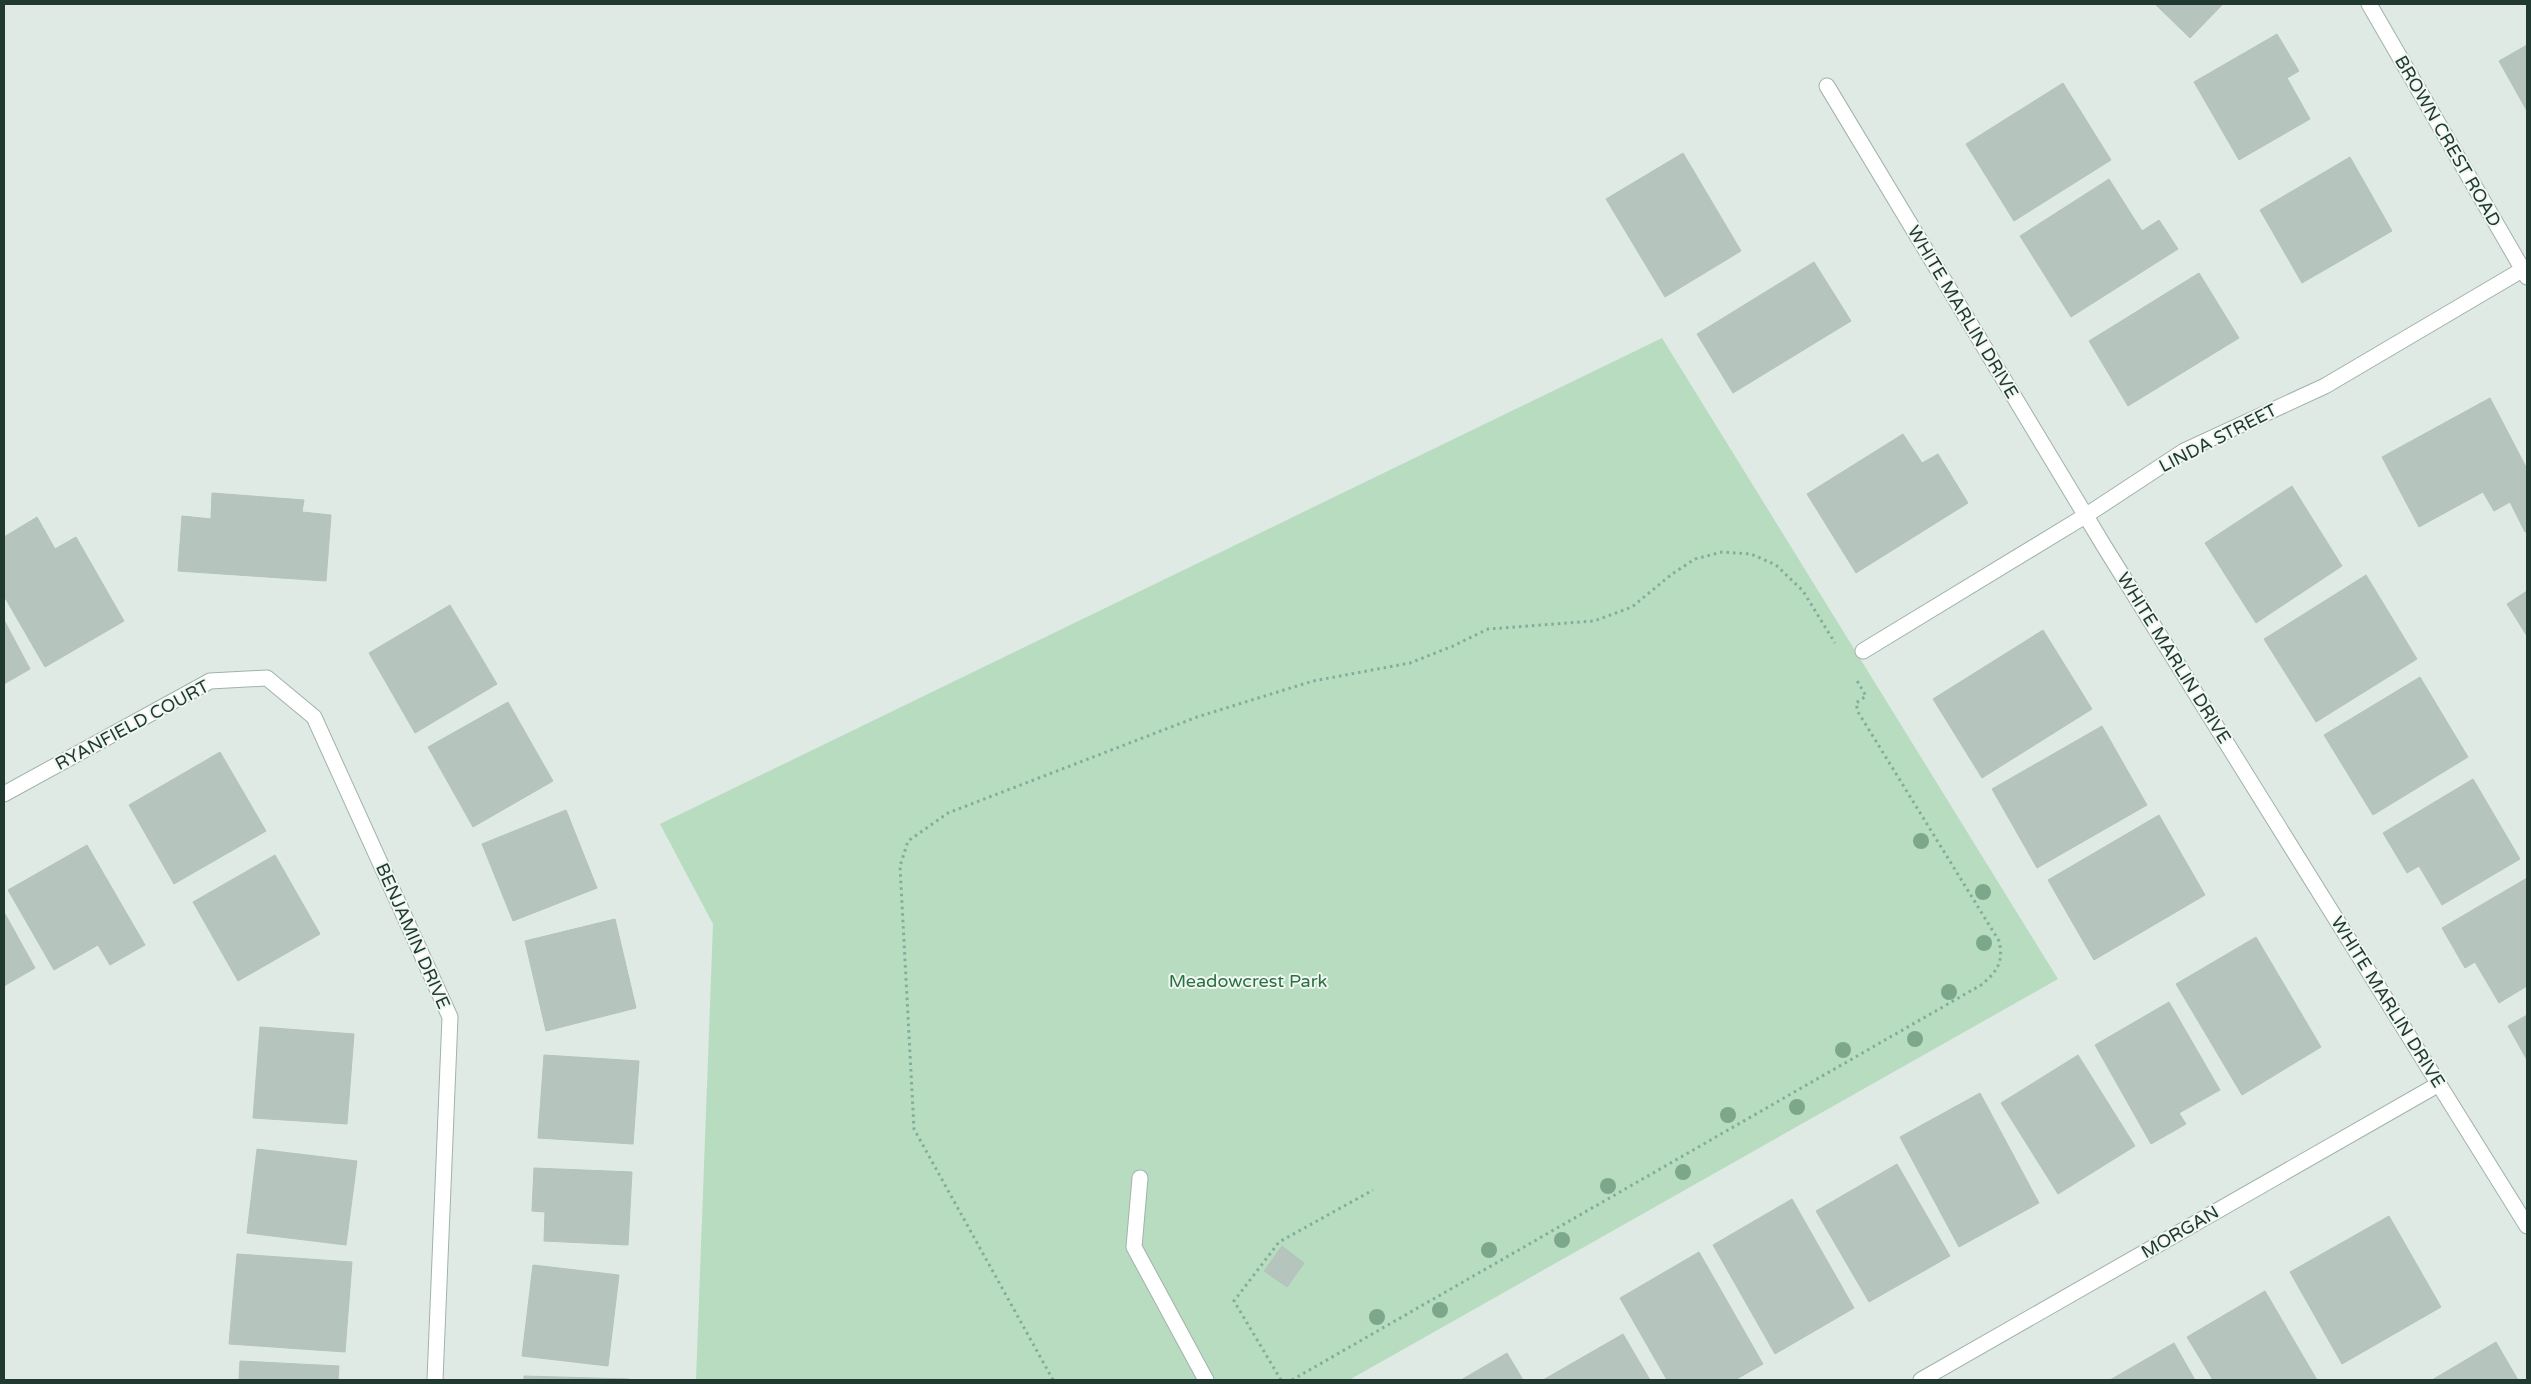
<svg xmlns="http://www.w3.org/2000/svg" width="2531" height="1384" font-family="'Varela Round',sans-serif">
<rect width="100%" height="100%" fill="#dfeae5"/>
<path fill="#b8dcbf" d="M1662,338L2058,979L1349,1380H696L713,924L660,824Z"/>
<path fill="#b5c5bd" stroke="#b2c4bb" d="M2155,4H2223L2190,38Z
M2277,34L2299,71L2287,78L2310,119L2239,160L2194,82Z
M2527,45V111L2499,61Z
M2063,83L2111,160L2014,221L1966,144Z
M1683,153L1741,251L1665,297L1606,199Z
M2350,157L2392,231L2302,283L2260,210Z
M2109,179L2142,231L2159,220L2178,249L2071,317L2020,236Z
M1814,262L1851,321L1733,393L1697,334Z
M2199,273L2239,338L2128,406L2089,341Z
M2490,398L2527,469V531L2525,532L2510,502L2494,511L2483,492L2419,527L2382,457Z
M1903,434L1922,463L1938,454L1968,503L1856,573L1807,494Z
M2292,486L2342,566L2256,623L2205,543Z
M212,493L304,500L302,512L331,515L326,581L178,571L182,516L211,519Z
M37,517L55,549L76,537L124,621L45,667L4,596V537Z
M2366,575L2417,659L2316,722L2264,639Z
M2527,591V636L2507,604Z
M450,605L497,684L415,733L369,653Z
M4,620L30,669L4,684Z
M2043,630L2092,709L1982,778L1933,699Z
M2420,677L2468,757L2373,815L2324,735Z
M508,702L553,781L473,827L428,747Z
M2102,726L2147,805L2037,868L1992,789Z
M220,752L266,831L174,884L129,805Z
M2473,779L2520,859L2442,905L2419,866L2407,873L2383,833Z
M566,810L597,888L513,921L482,844Z
M2159,815L2205,895L2094,960L2048,880Z
M87,845L145,945L110,965L98,945L54,970L8,890Z
M275,855L320,934L238,981L193,902Z
M2527,878V986L2499,1003L2475,962L2465,968L2442,928Z
M4,912L35,968L4,986Z
M615,919L636,1008L546,1031L525,941Z
M2256,937L2321,1047L2242,1095L2176,984Z
M2169,1002L2220,1090L2179,1113L2186,1124L2151,1144L2095,1045Z
M2527,1015V1060L2508,1026Z
M260,1027L354,1034L347,1124L253,1118Z
M544,1055L639,1061L633,1144L538,1138Z
M2078,1055L2135,1146L2058,1194L2001,1103Z
M1980,1093L2039,1203L1959,1247L1900,1137Z
M257,1149L357,1161L346,1245L247,1233Z
M1897,1164L1950,1256L1869,1302L1816,1211Z
M534,1168L632,1172L628,1245L544,1241L545,1212L532,1211Z
M1792,1199L1854,1308L1775,1354L1713,1245Z
M2389,1216L2441,1307L2342,1364L2290,1272Z
M1282,1246L1304,1263L1287,1287L1264,1271Z
M1699,1252L1763,1364L1735,1380H1667L1620,1298Z
M237,1254L352,1262L345,1352L229,1344Z
M533,1265L619,1275L608,1366L522,1356Z
M2265,1291L2317,1380H2213L2187,1337Z
M1623,1334L1650,1380H1543Z
M2496,1342L2518,1380H2432Z
M2174,1343L2195,1380H2110Z
M1507,1353L1523,1380H1461Z
M240,1361L339,1366L338,1380H239Z
M524,1376L629,1379V1380H524Z"/>
<g fill="none" stroke-linecap="round" stroke-linejoin="round">
<defs>
<path id="minor" d="M2369,4L2527,277
M1827,86L2104,546L2527,1226
M1863,651L2085,516L2184,451L2325,386L2527,267
M4,794L210,681L267,678L314,717L450,1017L435,1380
M1140,1178L1134,1247L1206,1380
M1921,1380L2439,1084"/>
</defs>
<use href="#minor" stroke="#a2b2ab" stroke-width="17"/>
<path stroke="#80ae9c" stroke-width="3" stroke-dasharray="2.5 4" stroke-linecap="butt" d="M1053,1380L914,1129L900,866L908,841L948,813L1197,717L1313,681L1410,663L1453,646L1488,629L1594,621L1632,607L1672,574L1695,559L1722,552L1751,554L1776,565L1803,591L1835,643
M1281,1380L1234,1301L1279,1242L1373,1190
M1292,1380L1981,985C1997,972 2004,962 1999,941L1858,712L1856,703L1866,696L1856,679"/>
<use href="#minor" stroke="#fff" stroke-width="15"/>
</g>
<g fill="#7ca78a">
<circle cx="1921" cy="841" r="8"/>
<circle cx="1983" cy="892" r="8"/>
<circle cx="1984" cy="943" r="8"/>
<circle cx="1949" cy="992" r="8"/>
<circle cx="1915" cy="1039" r="8"/>
<circle cx="1843" cy="1050" r="8"/>
<circle cx="1797" cy="1107" r="8"/>
<circle cx="1728" cy="1115" r="8"/>
<circle cx="1683" cy="1172" r="8"/>
<circle cx="1608" cy="1186" r="8"/>
<circle cx="1562" cy="1240" r="8"/>
<circle cx="1489" cy="1250" r="8"/>
<circle cx="1440" cy="1310" r="8"/>
<circle cx="1377" cy="1317" r="8"/>
</g>
<g text-anchor="middle" stroke-width="4" stroke-linejoin="round" paint-order="stroke">
<g font-size="18" fill="#203a31" stroke="#f0f7f3">
<text transform="translate(2448 141) rotate(60)" y="6">BROWN CREST ROAD</text>
<text transform="translate(1963 312) rotate(59)" y="6">WHITE MARLIN DRIVE</text>
<text transform="translate(2218 438) rotate(-27)" y="6">LINDA STREET</text>
<text transform="translate(2174 658) rotate(58)" y="6">WHITE MARLIN DRIVE</text>
<text transform="translate(132 725) rotate(-28)" y="6">RYANFIELD COURT</text>
<text transform="translate(413 936) rotate(66)" y="6">BENJAMIN DRIVE</text>
<text transform="translate(2388 1002) rotate(58)" y="6">WHITE MARLIN DRIVE</text>
<text transform="translate(2180 1232) rotate(-30)" y="6">MORGAN</text>
</g>
<g font-size="18" fill="#2b7140" stroke="#f0f7f3">
<text x="1248" y="987">Meadowcrest Park</text>
</g>
</g>
<rect width="2531" height="1384" fill="none" stroke="#203a31" stroke-width="10"/>
</svg>
